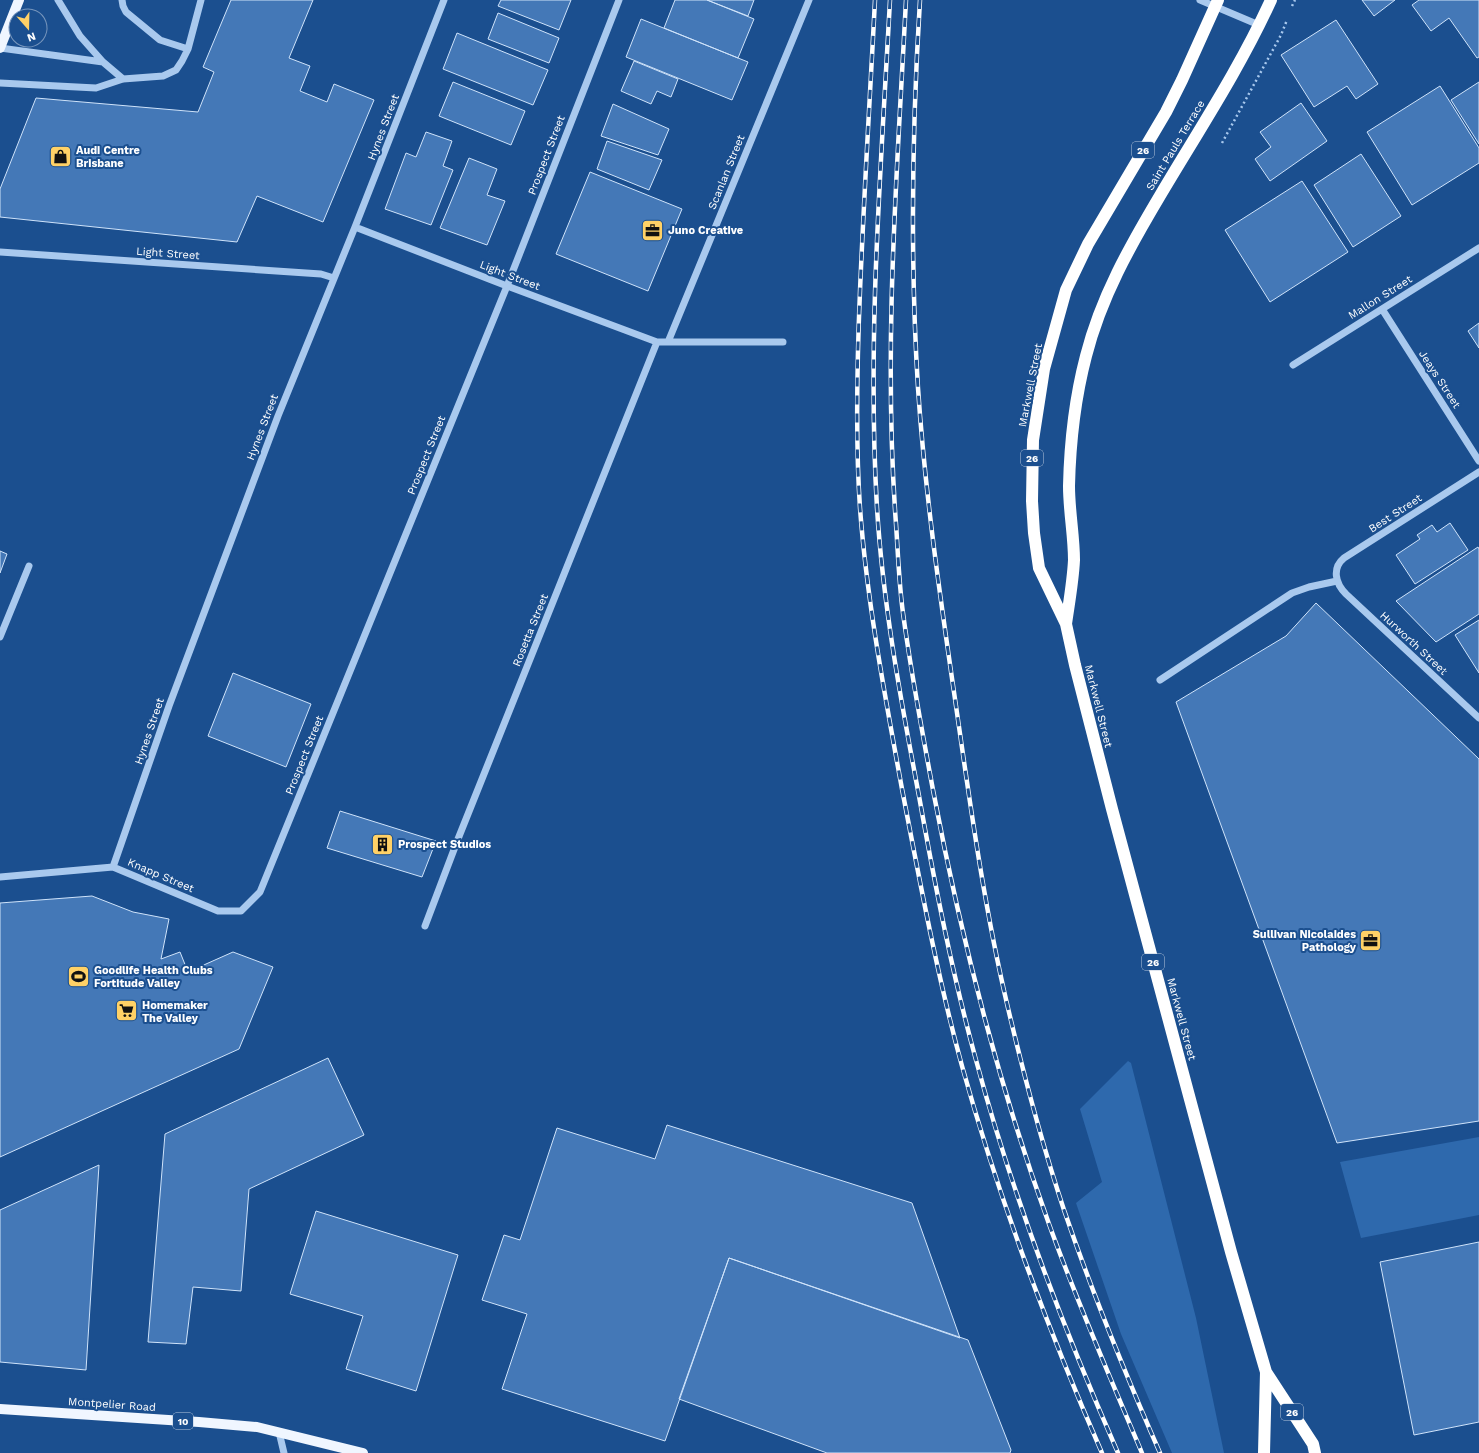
<svg xmlns="http://www.w3.org/2000/svg" width="1479" height="1453" font-family="'Work Sans',sans-serif">
<rect width="100%" height="100%" fill="#1b4f8f"/>
<path fill="#2e69ad" d="M1128,1061L1131,1063L1196,1318L1224,1453H1172L1121,1334L1076,1203L1102,1182L1080,1109Z
M1479,1137V1215L1361,1238L1340,1162Z"/>
<path fill="#4478b7" stroke="#cfe3fa" d="M231,0H313L289,58L310,66L300,91L327,102L334,84L374,100L323,222L257,196L237,242L0,217V189L36,98L198,112L214,72L203,67Z
M501,0H571L559,30L498,6Z
M675,0H707L754,19L738,58L664,28Z
M707,0H754L748,16Z
M1362,0H1395L1374,16Z
M1419,0H1479V57L1477,58L1449,18L1431,31L1412,5Z
M498,13L559,38L549,63L488,39Z
M641,19L748,62L732,100L626,57Z
M1336,20L1378,84L1356,99L1347,86L1314,107L1281,55Z
M457,33L548,70L533,105L443,69Z
M634,61L678,79L671,97L657,91L651,104L621,91Z
M453,82L525,111L511,145L439,116Z
M1479,82V144L1451,100Z
M1440,86L1479,148V163L1412,205L1367,132Z
M1301,103L1327,141L1270,181L1255,159L1271,147L1260,132Z
M613,104L669,129L658,155L601,136Z
M426,132L452,141L443,166L453,170L431,225L385,209L406,153L416,157Z
M607,141L662,160L649,190L597,169Z
M1361,154L1401,216L1353,247L1314,185Z
M469,158L497,169L487,195L505,201L487,245L440,228Z
M590,172L682,209L648,291L556,254Z
M1302,181L1348,252L1270,302L1225,230Z
M1479,323V348L1468,331Z
M1450,523L1468,550L1415,584L1396,555L1420,539L1417,535L1432,525L1437,532Z
M1478,547L1479,549V614L1436,642L1396,601Z
M0,551L7,554L0,573Z
M1316,603L1479,759V1121L1337,1143L1176,702L1286,636Z
M1479,620V673L1455,635Z
M233,673L311,704L286,767L208,736Z
M340,811L436,841L422,877L327,848Z
M92,896L133,912L169,919L161,959L180,952L188,972L233,952L273,967L239,1049L0,1157V903Z
M328,1058L364,1135L249,1189L241,1291L193,1287L186,1344L148,1342L165,1134Z
M667,1125L912,1203L960,1338L729,1258L665,1441L502,1389L527,1314L482,1300L504,1235L520,1240L557,1128L655,1159Z
M99,1165L86,1370L0,1362V1210Z
M316,1211L458,1255L416,1391L346,1369L363,1316L290,1294Z
M1479,1242V1422L1414,1435L1380,1262Z
M729,1258L968,1340L1011,1450L1010,1453H827L679,1399Z"/>
<g fill="none" stroke-linecap="round" stroke-linejoin="round">
<path stroke="#a9c9ee" stroke-width="2.5" stroke-dasharray="2 3" stroke-linecap="butt" d="M1292,6L1295,0
M1222,143L1281,35L1287,20"/>
<path stroke="#a9c9ee" stroke-width="7" d="M58,0L80,36L103,62
M122,0L123,6L126,12L160,40L188,49
M1200,0L1259,25
M0,48L103,62L123,79
M0,83L96,88L123,79L163,76L176,70L182,61L188,49L201,0
M355,227L507,286L657,342H668L809,0
M0,252L321,274L334,278
M1382,309L1479,461
M668,342H783
M1293,365L1479,248
M1479,472L1344,558C1332,568 1335,583 1346,594L1479,718
M0,637L29,566
M1160,680L1292,593L1309,587L1337,581
M113,867L169,706L278,416L355,227L444,0
M0,877L113,867L218,911H241L260,892L507,286L619,0
M425,926L458,839L657,342
M279,1432L284,1453"/>
<path stroke="#f0f6ff" stroke-width="10" d="M0,48L19,0
M0,1409L199,1422L257,1427L363,1453"/>
<path stroke="#fff" stroke-width="12" d="M1218,0L1182,80L1166,112L1088,244L1066,290L1044,369L1033,440L1032,501L1034,533L1039,568L1066,624L1075,665L1112,809L1231,1252L1266,1372L1313,1444L1315,1453
M1066,624C1069,603 1073,581 1074,560C1074,536 1069,511 1069,486C1070,442 1075,398 1086,356C1101,297 1130,246 1161,194C1199,130 1240,68 1271,0
M1264,1453L1266,1372"/>
<defs>
<path id="rail" d="M875,0C870,97 864,194 860,291C857,363 855,436 860,508C867,602 885,696 902,789C920,882 937,975 962,1066C999,1199 1047,1327 1102,1453
M890,0C881,169 867,339 877,508C883,605 901,701 919,796C935,885 952,973 976,1060C1012,1194 1062,1325 1118,1453
M906,0C897,174 883,349 896,524C898,553 899,584 903,613C911,673 922,731 933,790C961,938 998,1083 1049,1224C1077,1302 1110,1377 1142,1453
M920,0C912,129 910,259 918,388C925,493 940,596 955,699C970,803 984,907 1008,1008C1024,1076 1042,1144 1064,1210C1092,1292 1125,1373 1160,1453"/>
</defs>
<use href="#rail" stroke="#fff" stroke-width="4.5"/>
<use href="#rail" stroke="#1b4f8f" stroke-width="3" stroke-dasharray="9" stroke-linecap="butt"/>
</g>
<defs>
<symbol id="shop-square" viewBox="-11 -11 22 22"><rect x="-9" y="-9" width="18" height="18" rx="4" fill="#ffd166" stroke="#1b4f8f"/><path d="M-5-2.5h2.3a2.7 3.5 0 0 1 5.4 0H5L5.5 6h-11ZM-1.5-2.5h3a1.5 2.3 0 0 0-3 0Z" fill="#111"/></symbol>
<symbol id="office-square" viewBox="-11 -11 22 22"><rect x="-9" y="-9" width="18" height="18" rx="4" fill="#ffd166" stroke="#1b4f8f"/><path d="M-6-3h4V-5.5h4V-3h4V5H-6ZM-1-4.5V-3h2v-1.5ZM-6 0V1H6V0Z" fill="#111"/></symbol>
<symbol id="building-square" viewBox="-11 -11 22 22"><rect x="-9" y="-9" width="18" height="18" rx="4" fill="#ffd166" stroke="#1b4f8f"/><path d="M-4-6H4V6H1V3H-1V6H-4ZM-2.5-4.3h1.7v1.8h-1.7ZM.8-4.3h1.7v1.8H.8ZM-2.5-1h1.7V.8h-1.7ZM.8-1h1.7V.8H.8Z" fill="#111"/></symbol>
<symbol id="stadium-square" viewBox="-11 -11 22 22"><rect x="-9" y="-9" width="18" height="18" rx="4" fill="#ffd166" stroke="#1b4f8f"/><path d="M0-5a6.5 5 0 1 0 0 10a6.5 5 0 1 0 0-10ZM-3.5-1.8h7v3.6h-7Z" fill="#111"/></symbol>
<symbol id="supermarket-square" viewBox="-11 -11 22 22"><rect x="-9" y="-9" width="18" height="18" rx="4" fill="#ffd166" stroke="#1b4f8f"/><path d="M-6-5.5h2.5l.6 2H6L4.5 2H-2.5L-4.4-4H-6ZM-1.5 3.2a1.3 1.3 0 1 0 .1 0ZM3 3.2a1.3 1.3 0 1 0 .1 0Z" fill="#111"/></symbol>
</defs>
<g fill-rule="evenodd">
<use href="#shop-square" x="48" y="144" width="25" height="25"/>
<use href="#office-square" x="640" y="218" width="25" height="25"/>
<use href="#building-square" x="370" y="832" width="25" height="25"/>
<use href="#office-square" x="1358" y="928" width="25" height="25"/>
<use href="#stadium-square" x="66" y="964" width="25" height="25"/>
<use href="#supermarket-square" x="114" y="998" width="25" height="25"/>
</g>
<g text-anchor="middle" stroke-width="4" stroke-linejoin="round" paint-order="stroke">
<g fill="#1b4f8f" stroke="#bbcadd" stroke-width="1">
<rect x="1132" y="142" width="22" height="16" rx="3"/>
<rect x="1021" y="450" width="22" height="16" rx="3"/>
<rect x="1142" y="954" width="22" height="16" rx="3"/>
<rect x="1281" y="1404" width="22" height="16" rx="3"/>
<rect x="173" y="1413" width="20" height="16" rx="3"/>
</g>
<g font-size="10" font-weight="bold" fill="#fff">
<text x="1143" y="154">26</text>
<text x="1032" y="462">26</text>
<text x="1153" y="966">26</text>
<text x="1292" y="1416">26</text>
<text x="183" y="1425">10</text>
</g>
<g font-size="11" fill="#fff" stroke="#1b4f8f">
<text transform="translate(383 127) rotate(-69)" y="4">Hynes Street</text>
<text transform="translate(1175 145) rotate(-59)" y="4">Saint Pauls Terrace</text>
<text transform="translate(546 155) rotate(-69)" y="4">Prospect Street</text>
<text transform="translate(726 172) rotate(-68)" y="4">Scanlan Street</text>
<text transform="translate(168 253) rotate(4)" y="4">Light Street</text>
<text transform="translate(510 275) rotate(21)" y="4">Light Street</text>
<text transform="translate(1380 297) rotate(-32)" y="4">Mallon Street</text>
<text transform="translate(1440 379) rotate(57)" y="4">Jeays Street</text>
<text transform="translate(1030 385) rotate(-79)" y="4">Markwell Street</text>
<text transform="translate(262 427) rotate(-69)" y="4">Hynes Street</text>
<text transform="translate(426 455) rotate(-68)" y="4">Prospect Street</text>
<text transform="translate(1395 513) rotate(-33)" y="4">Best Street</text>
<text transform="translate(530 630) rotate(-68)" y="4">Rosetta Street</text>
<text transform="translate(1414 643) rotate(43)" y="4">Hurworth Street</text>
<text transform="translate(1099 706) rotate(76)" y="4">Markwell Street</text>
<text transform="translate(149 731) rotate(-71)" y="4">Hynes Street</text>
<text transform="translate(304 755) rotate(-68)" y="4">Prospect Street</text>
<text transform="translate(161 875) rotate(23)" y="4">Knapp Street</text>
<text transform="translate(1182 1019) rotate(75)" y="4">Markwell Street</text>
<text transform="translate(112 1404) rotate(4)" y="4">Montpelier Road</text>
</g>
<g font-size="11" font-weight="bold" fill="#fff" stroke="#1b4f8f" text-anchor="start">
<text x="76" y="154">Audi Centre<tspan x="76" dy="13">Brisbane</tspan></text>
<text x="668" y="234">Juno Creative</text>
<text x="398" y="848">Prospect Studios</text>
<text x="1356" y="938" text-anchor="end">Sullivan Nicolaides<tspan x="1356" dy="13">Pathology</tspan></text>
<text x="94" y="974">Goodlife Health Clubs<tspan x="94" dy="13">Fortitude Valley</tspan></text>
<text x="142" y="1009">Homemaker<tspan x="142" dy="13">The Valley</tspan></text>
</g>
</g>
<g transform="translate(28 28) rotate(160)"><circle r="19" fill="#1b4f8f" stroke="#7695bc"/>
<path d="M0-3L7 15L0 10L-7 15Z" fill="#ffd166"/>
<text y="-6" font-size="11" font-weight="bold" text-anchor="middle" fill="#ffffff">N</text>
</g>
</svg>
